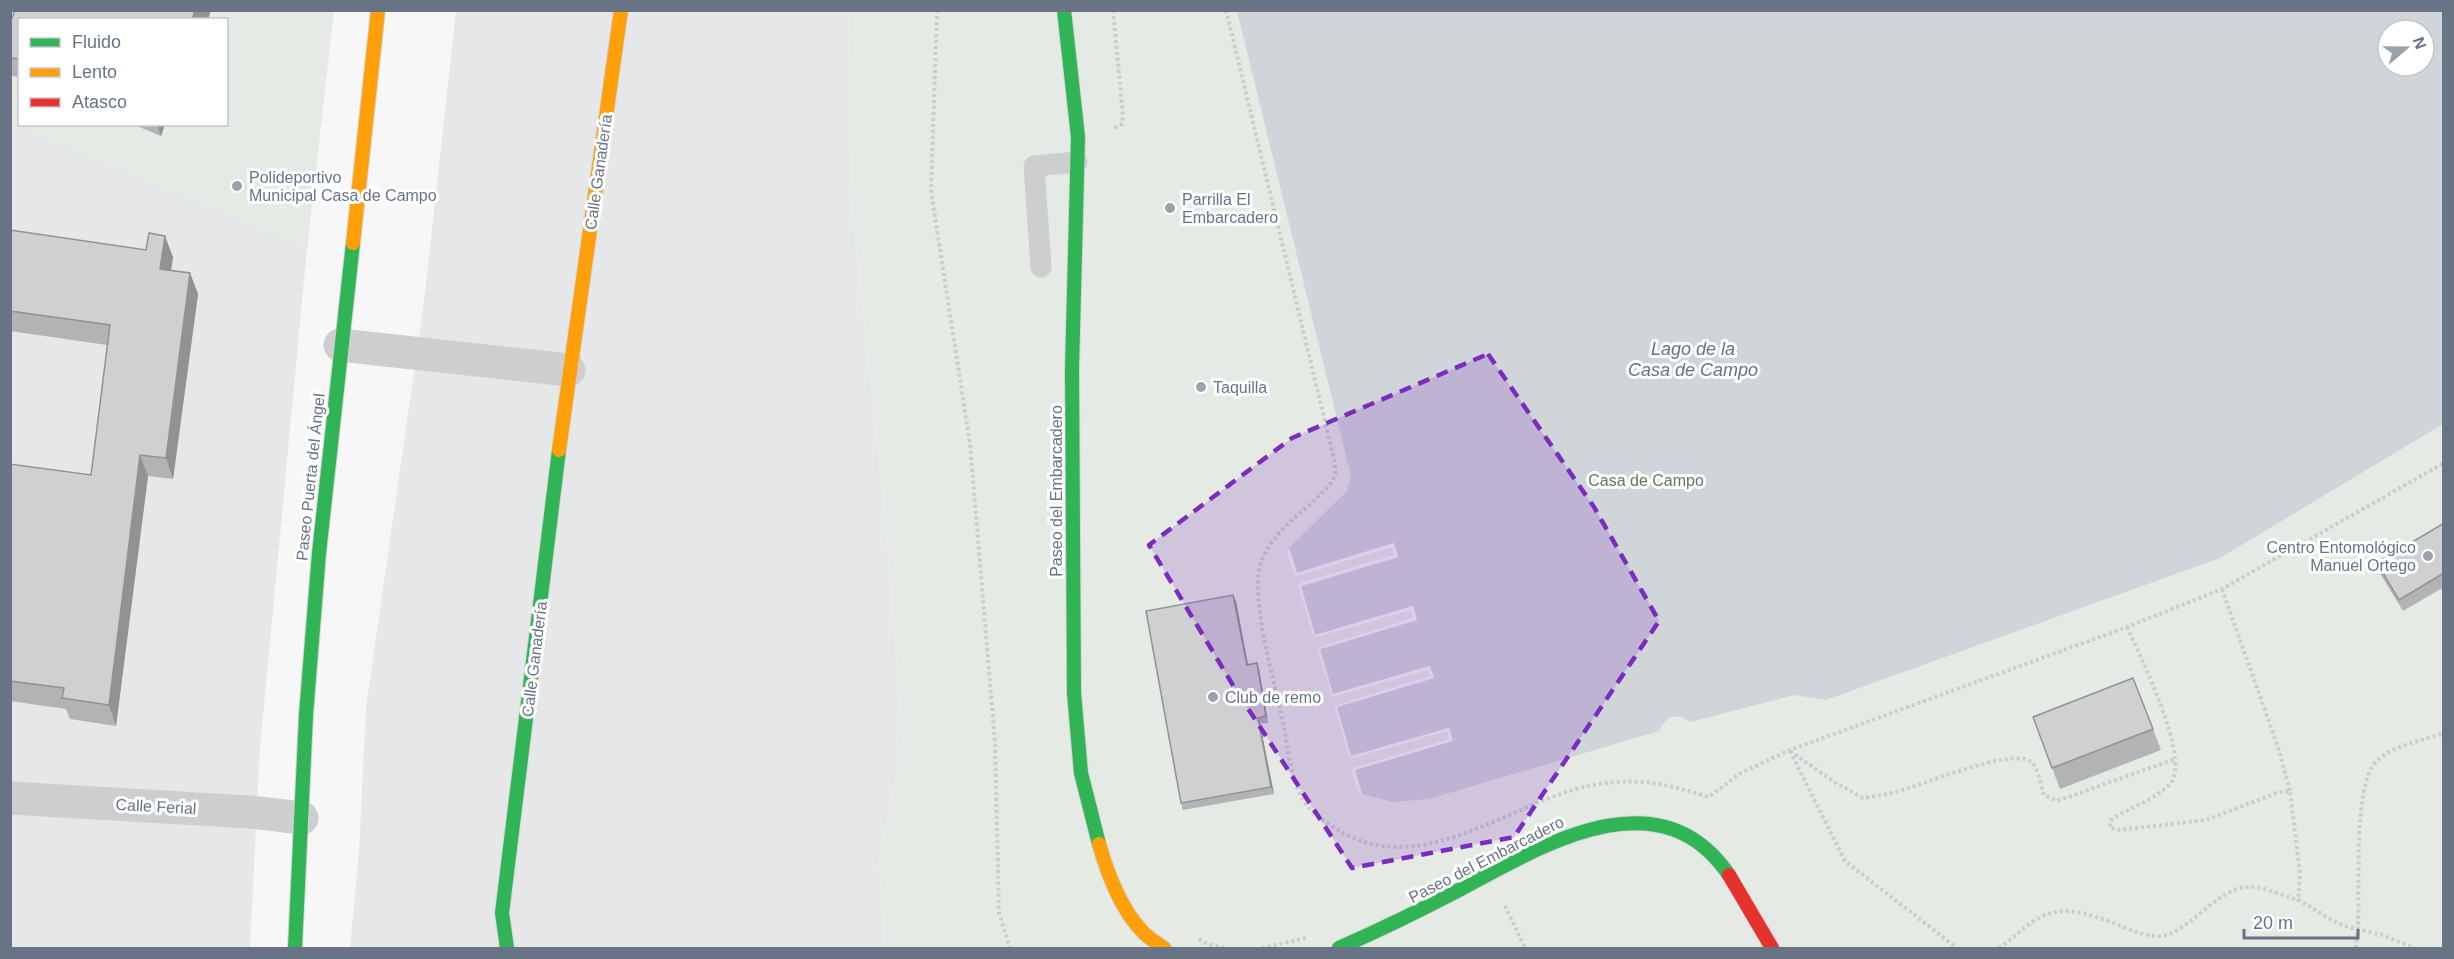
<svg xmlns="http://www.w3.org/2000/svg" width="2454" height="959" font-family="Arial,sans-serif">
<rect width="100%" height="100%" fill="#f7f7f7"/>
<path fill="#e6e7e8" fill-rule="evenodd" d="M11,11H334L307,248L260,749L250,948H11ZM20,20H226V124H20Z
M456,11H848L851,201L884,506L903,744L879,857L884,948H350L359,851L366,708L424,302Z"/>
<path fill="#e6eae5" fill-rule="evenodd" d="M10,11H333L307,248L11,124ZM20,20H226V124H20Z
M848,11H2443V948H884L879,857L903,744L884,506L851,201ZM2388,30H2424V66H2388Z"/>
<path fill="#cfd5d9" fill-rule="evenodd" d="M1237,11H2443V424L2220,558L1826,700L1794,695L1690,722C1677,712 1665,716 1659,731L1429,799L1393,802L1362,794L1355,770L1453,740L1448,728L1351,756L1337,707L1434,678L1429,666L1333,694L1320,649L1417,620L1413,606L1315,635L1301,586L1398,557L1393,543L1297,573L1289,548L1347,491L1351,476ZM2388,30H2424V66H2388Z"/>
<path fill="#f7f7f7" d="M1394,543L1398,557L1301,586L1315,635L1413,606L1417,620L1320,649L1333,694L1430,666L1434,678L1337,707L1351,756L1449,728L1453,741L1355,770L1362,794L1358,793L1352,771L1353,768L1449,739L1447,731L1350,759L1334,706L1430,676L1428,670L1332,697L1317,648L1413,618L1411,610L1314,638L1298,586L1300,583L1394,555L1392,547L1297,576L1294,574L1287,552L1289,548L1297,573Z"/>
<g fill="none" stroke-linecap="round" stroke-linejoin="round">
<defs>
<path id="fast" d="M1064,10L1078,137L1072,369L1074,693L1081,773L1099,844
M295,948L306,715L319,553L353,243
M507,948L502,913L559,450
M1339,948C1380,930 1419,911 1459,890C1540,847 1659,772 1729,875"/>
<path id="slow" d="M353,243L378,10
M559,450L621,10
M1099,844C1107,872 1121,909 1142,931C1148,938 1157,943 1164,948"/>
<path id="jam" d="M1729,875L1772,948"/>
</defs>
<use href="#fast" stroke="#d4d5d6" stroke-width="16"/>
<use href="#slow" stroke="#d4d5d6" stroke-width="16"/>
<use href="#jam" stroke="#d4d5d6" stroke-width="16"/>
<path stroke="#cbcccc" stroke-width="4" stroke-dasharray="3 3" stroke-linecap="butt" d="M937,10L931,191L970,444L995,742L999,913L1010,948
M1113,10L1123,116L1122,124L1113,129
M1226,10L1335,463C1335,467 1336,473 1334,477C1331,485 1323,492 1317,498C1292,521 1259,543 1258,580C1257,626 1274,678 1283,723C1288,747 1290,776 1302,798C1310,812 1322,820 1335,828C1425,886 1517,793 1606,783C1644,778 1673,786 1709,797L1739,774L1790,750L2127,627L2222,589L2444,463
M2222,589L2278,747L2290,791
M2127,627C2139,654 2192,759 2170,784C2155,800 2130,807 2111,820L2110,828L2119,830L2206,820L2279,792L2290,791L2300,874L2298,900C2318,910 2337,927 2358,929C2360,895 2353,783 2376,762C2392,745 2422,741 2444,733
M1790,751L1836,783L1863,798C1874,796 1885,795 1895,792C1921,786 2008,748 2030,761C2038,766 2041,786 2044,795L2057,801L2175,759
M1790,751L1845,861L1957,948
M1505,906L1525,948
M1199,939L1207,944L1226,948
M1262,948L1306,938
M1999,948C2015,938 2029,920 2048,914C2089,900 2138,944 2167,935C2195,925 2221,886 2250,887C2265,887 2284,896 2298,900
M2356,948L2358,929L2382,935L2414,948"/>
<path stroke="#cdced0" stroke-width="21" d="M1041,267L1034,166L1077,162"/>
<path stroke="#cdced0" stroke-width="33" d="M340,345L569,370
M10,798L250,812L302,818"/>
<use href="#fast" stroke="#30b455" stroke-width="14"/>
<use href="#slow" stroke="#ff9f0a" stroke-width="14"/>
<use href="#jam" stroke="#e5322d" stroke-width="14"/>
</g>
<path fill="#b2b3b5" d="M15,10H211L208,20H20V78L10,75V23Z
M132,124H165L161,136Z
M10,230L173,257L171,271L190,273L198,294L173,479L148,476L116,726L70,719L66,709L10,701V464L91,475L107,345L10,331Z
M2444,523V587L2403,611L2381,575L2377,563Z
M1236,601L1248,664L1257,663L1259,669L1268,723L1260,724L1274,794L1183,810L1181,803Z
M2033,717L2153,729L2161,750L2060,789Z"/>
<path fill="#919293" d="M195,10H211L208,20H192Z
M157,124H165L161,136Z
M165,236L173,257L168,290L160,269Z
M190,273L198,294L173,479L166,458Z
M140,455L148,476L116,726L109,705Z
M1233,595L1236,601L1249,671L1247,665Z
M1257,663L1259,669L1268,723L1266,716Z
M1258,718L1260,724L1274,794L1271,787Z"/>
<path fill="#cfd0d2" stroke="#919293" stroke-width="1.5" d="M15,10H195L192,20H20V60L10,57V23Z
M10,230L146,250L149,233L165,236L160,269L190,273L166,458L140,455L109,705L62,698L64,688L10,681V464L91,475L110,325L10,311Z
M2444,523V573L2399,600L2377,563Z
M1233,595L1247,665L1257,663L1266,716L1258,718L1271,787L1181,803L1146,611Z
M2133,678L2153,729L2052,768L2033,717Z"/>
<path fill="#7b2cbf" fill-opacity="0.2" stroke="#7b2cbf" stroke-width="4.5" stroke-dasharray="12 8" stroke-linejoin="round" d="M1488,354L1594,507L1659,621L1514,837L1352,868L1234,687L1149,545L1292,438Z"/>
<g fill="#9aa2ae" stroke="#fff" stroke-width="2">
<circle cx="237" cy="186" r="6"/>
<circle cx="1170" cy="208" r="6"/>
<circle cx="1201" cy="387" r="6"/>
<circle cx="2428" cy="556" r="6"/>
<circle cx="1213" cy="697" r="6"/>
</g>
<g text-anchor="middle" stroke-width="6" stroke-linejoin="round" paint-order="stroke">
<g font-size="16" fill="#687486" stroke="#fff">
<text transform="translate(598 172) rotate(-82)" y="6">Calle Ganadería</text>
<text transform="translate(310 477) rotate(-84)" y="6">Paseo Puerta del Ángel</text>
<text transform="translate(1056 491) rotate(-90)" y="6">Paseo del Embarcadero</text>
<text transform="translate(534 659) rotate(-83)" y="6">Calle Ganadería</text>
<text transform="translate(156 806) rotate(3)" y="6">Calle Ferial</text>
<text transform="translate(1486 859) rotate(-27)" y="6">Paseo del Embarcadero</text>
</g>
<g font-size="16" fill="#687486" stroke="#fff" text-anchor="start">
<text x="249" y="183">Polideportivo<tspan x="249" dy="18">Municipal Casa de Campo</tspan></text>
<text x="1182" y="205">Parrilla El<tspan x="1182" dy="18">Embarcadero</tspan></text>
<text x="1213" y="393">Taquilla</text>
<text x="2416" y="553" text-anchor="end">Centro Entomológico<tspan x="2416" dy="18">Manuel Ortego</tspan></text>
<text x="1225" y="703">Club de remo</text>
</g>
<g font-size="16" fill="#637862" stroke="#fff">
<text x="1646" y="486">Casa de Campo</text>
</g>
<g font-size="18" font-style="italic" fill="#637582" stroke="#fff">
<text x="1693" y="355">Lago de la<tspan x="1693" dy="21">Casa de Campo</tspan></text>
</g>
</g>
<rect width="2454" height="959" fill="none" stroke="#687486" stroke-width="24"/>
<rect x="18" y="18" width="210" height="108" fill="#ffffff" stroke="#c3c7cf" stroke-width="1.5"/>
<rect x="30" y="38" width="30" height="9" fill="#30b455" stroke="#c3c7cf" stroke-width="1.5"/>
<text x="72" y="48" font-size="18" fill="#687486">Fluido</text>
<rect x="30" y="68" width="30" height="9" fill="#ff9f0a" stroke="#c3c7cf" stroke-width="1.5"/>
<text x="72" y="78" font-size="18" fill="#687486">Lento</text>
<rect x="30" y="98" width="30" height="9" fill="#e5322d" stroke="#c3c7cf" stroke-width="1.5"/>
<text x="72" y="108" font-size="18" fill="#687486">Atasco</text>
<g transform="translate(2406 48) rotate(70)"><circle r="28" fill="#ffffff" stroke="#c3c7cf" stroke-width="1.5"/>
<path d="M0-4.5L10 22L0 15L-10 22Z" fill="#9aa2ae"/>
<text y="-9" font-size="16" font-weight="bold" text-anchor="middle" fill="#687486">N</text>
</g>
<path d="M2244 929v9h114v-9" fill="none" stroke="#687486" stroke-width="3"/>
<text x="2253" y="929" font-size="18" fill="#687486" stroke="#ffffff" stroke-width="4.5" paint-order="stroke">20 m</text>
</svg>
